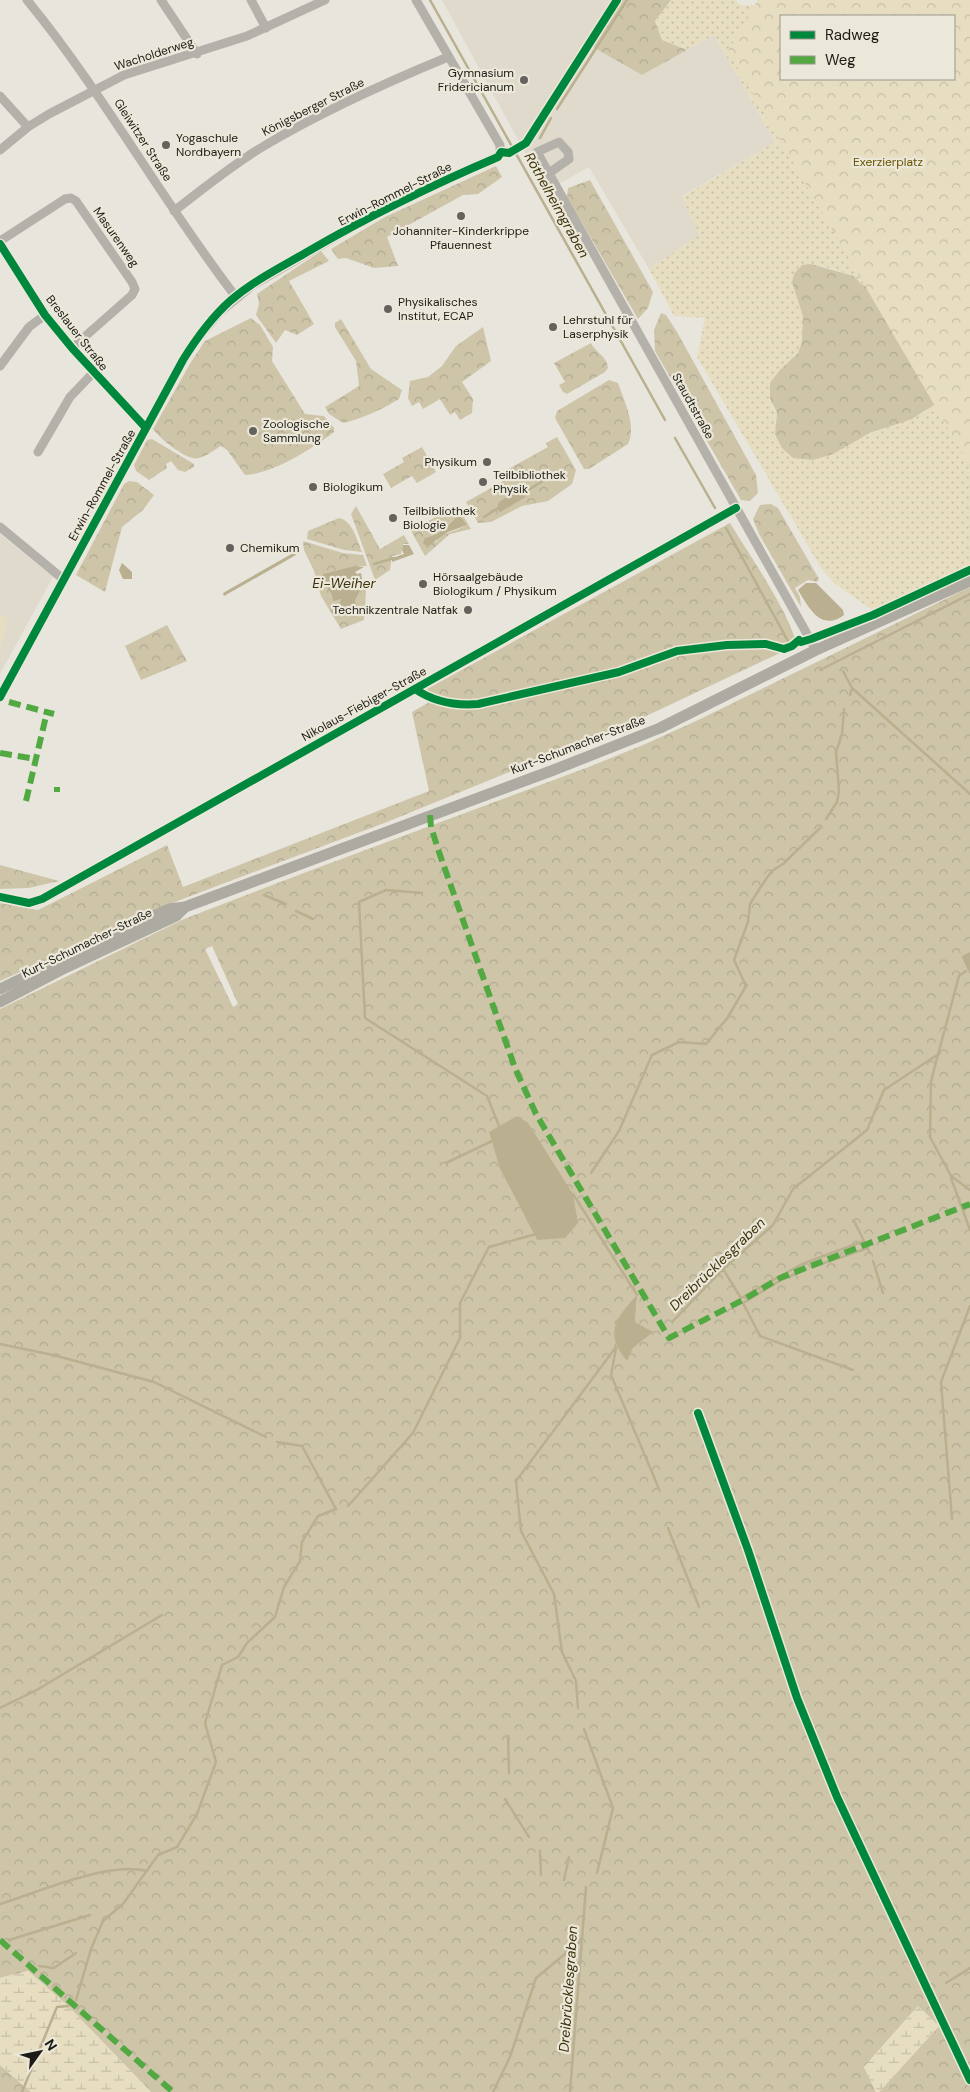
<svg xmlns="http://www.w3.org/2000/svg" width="970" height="2092" font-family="'DM Sans',sans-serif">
<defs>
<pattern id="grass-dots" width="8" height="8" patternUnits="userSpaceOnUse" patternTransform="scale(1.25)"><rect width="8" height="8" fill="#e7dec2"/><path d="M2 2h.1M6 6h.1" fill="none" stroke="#c6bea6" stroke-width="1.8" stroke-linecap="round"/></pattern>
<pattern id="forest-crowns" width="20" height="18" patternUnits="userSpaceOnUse" patternTransform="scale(1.25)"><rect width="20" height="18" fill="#cec5a9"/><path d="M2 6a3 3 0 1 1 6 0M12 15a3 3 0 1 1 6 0" fill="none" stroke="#b0a991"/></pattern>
<pattern id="wetland-marsh" width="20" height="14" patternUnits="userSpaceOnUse" patternTransform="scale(1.25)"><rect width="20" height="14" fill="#e7dec2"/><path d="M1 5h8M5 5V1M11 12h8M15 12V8" fill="none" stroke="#c6bea6"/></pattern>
<pattern id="park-crowns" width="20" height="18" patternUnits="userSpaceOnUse" patternTransform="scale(1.25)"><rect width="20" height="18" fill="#e7dec2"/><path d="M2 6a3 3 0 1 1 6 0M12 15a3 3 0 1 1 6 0" fill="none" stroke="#c6bea6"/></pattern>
</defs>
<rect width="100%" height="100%" fill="#e8e5dd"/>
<path fill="#dfdacb" d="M442,0H611L584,42L642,75L714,35L775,142L682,196L700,235L649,269L589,167L546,191Z
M0,534L53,577L0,674Z"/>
<path fill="url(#grass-dots)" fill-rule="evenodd" d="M671,0H735L741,5L827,4L832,0H970V569L875,612L835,584L821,568L697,357L705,318L674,316L649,269L699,235L682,197L775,142L714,35L687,50L662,40L655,21ZM781,16H954V79H781ZM822,266L854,276L861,284L882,294L926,412L855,440L775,423L777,413L772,406L790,361L798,353L803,342V316L799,302Z"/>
<path fill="url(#forest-crowns)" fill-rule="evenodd" d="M611,0H671L655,21L662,40L687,50L642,75L584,42Z
M496,166L502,177L478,194L463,195L387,237L398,266L374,268L346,258L338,259L331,249L385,217Z
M590,180L653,292L648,308L638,319L567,197L568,188Z
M321,251L329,261L289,281L314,324L297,335L285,330L276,343L256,315L259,304L257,294Z
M811,264L854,276L861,284L882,294L937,403L912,419L870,433L833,454L813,460L793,458L782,448L775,434L777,413L770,398V383L780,370L798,353L802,342L803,316L792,282L794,274L802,265Z
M661,313L666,315L677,332L756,475L758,493L750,501L741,500L655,351L654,330Z
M251,318L260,325L273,347L272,361L305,414L324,416L334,428V432C312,449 272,474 245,475L227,450L221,446C214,450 207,456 199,458C188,462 159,438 153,429L191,362L205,341Z
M341,319L371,369L402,390L399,399C381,410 364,418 343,423L329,414L325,407L359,386L356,361L335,327V323Z
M483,327L491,361L462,382L473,399L472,413L460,420L455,412L450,415L440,399L423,409L419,402L412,406L408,398L410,381L428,377L442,366L456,346Z
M591,343C596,353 607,356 608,368L605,372L567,394L563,392L559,385L565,382L554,363Z
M609,380L618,383C624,401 637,425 628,444L589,469H584L555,418L557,411Z
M557,437L576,470L572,484L548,501L522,506L491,522L478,523L466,502L505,480L501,473L548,447L546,443ZM516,486L526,497L514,504L509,497Z
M152,439L194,464V467L185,472L178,470L171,461L166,464L167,468L149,480L136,471L134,465L147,440Z
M422,447L436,472L417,483L412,476L391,488L383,474L404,462L402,458Z
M129,481L137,482L154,495L143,510L122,527L105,592L76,575L124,484Z
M771,504L778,508L819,579L817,582L808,580L795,588L800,597L801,607L759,534L753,519L760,505Z
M457,505L471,529L450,534L425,556L411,531ZM459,514L467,525C457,531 443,532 436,542L425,538L437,536Z
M356,506L380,549L404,535L409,544H403L401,554L392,556L390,570L375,580L351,514Z
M339,518C353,521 357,540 362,552L344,550L307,539L308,531Z
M730,523C750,556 788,610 797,645L644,717L387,822L180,900L0,981V903L38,910L167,845L183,887L429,791L412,712L433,700L427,689Z
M303,541L343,553L363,555L367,566H355L322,578L326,579L338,598L355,607V601L363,585L366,591L364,620L341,629L321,596L314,571L304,550Z
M970,587V952L961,956L970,975V2092H879L939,2026L918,2006L864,2067L876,2092H151L68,2006L28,1971L0,1978V1009L184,919L309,871L586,768L643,745L696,721ZM212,946L238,1004L233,1007L205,949ZM517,1116L537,1240L500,1169ZM637,1296L635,1322L645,1337L633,1348L627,1360Z
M167,625L187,661L141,680L125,646Z
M0,865L59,881L29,888L0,889Z
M0,2065L31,2092H0Z"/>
<path fill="url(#wetland-marsh)" d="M28,1971L68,2006L151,2092H31L0,2065V1978Z
M918,2006L939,2026L879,2092H876L864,2067Z"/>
<path fill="url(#park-crowns)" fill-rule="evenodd" d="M758,0H970V466L728,51ZM781,16H954V79H781Z"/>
<path fill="#e7dec2" d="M0,616L8,618L0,648Z"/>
<path fill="#baaf8e" d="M516,485L526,497L500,512L497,509L499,502L512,494Z
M459,514L467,525L448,532L427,547L423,543L425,538C442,535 448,525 459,514Z
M403,545H409L414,554L392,562V558L404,554L402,550Z
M295,552L296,555L224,596L223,593Z
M122,563L132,572V579H123L119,570Z
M355,566L364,567L355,572L357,574L361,573L363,585L355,601L357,616L353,617L348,609H341V599L333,601L332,595L325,584L326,579L321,578L323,574Z
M806,583H816L843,610L844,615C821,632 809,608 798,590Z
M970,952V975L961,956Z
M517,1116L528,1123L573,1194L578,1223L565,1238L537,1240L500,1169L489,1132Z
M637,1295L635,1322L653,1332L633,1348L627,1361C604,1333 615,1319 637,1295Z"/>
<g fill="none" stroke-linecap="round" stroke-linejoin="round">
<path stroke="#baaf8e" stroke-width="2.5" d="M430,0L665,420
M557,109L627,0
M540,138L551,118
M675,438L715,508
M521,494L560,471
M484,517L500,507
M726,528L788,641
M374,564L394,558
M820,670L970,594
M843,671L852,688L970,794
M850,695L852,688
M826,819L837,802L839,791L836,752L842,734L844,709
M422,893L386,890L359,902L365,1018L487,1096L499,1126
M264,895L286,904
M296,911L313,919
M966,971L959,976L931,1081L930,1137L951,1176L970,1190
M446,1163L492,1141
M591,1173L619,1131L652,1055L679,1042L706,1044L728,1017L746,986L734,960L748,922L750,904L764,882L772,871L783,864L820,828
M951,1178L970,1230
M570,1197L573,1194L637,1295
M854,1221L870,1253
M873,1261L883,1293
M812,1267L868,1248
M723,1269L741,1298L802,1264L864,1241
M806,1269L781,1280L743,1303L760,1336L853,1370
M673,1321L723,1269L773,1225L793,1189L867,1130L884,1090L940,1053
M0,1344L53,1355L154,1382L266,1437
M616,1348L611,1375L659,1489
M348,1506L413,1433L460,1338V1303L489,1247L536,1234
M952,1519L941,1382L970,1306
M668,1528L699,1607
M0,1708L35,1691L162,1615
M578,1708L576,1681L562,1652L554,1594L521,1531L516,1481L616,1347
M584,1729L613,1808L597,1873
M508,1736L509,1773
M505,1799L529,1837
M540,1851L541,1875
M564,1880L569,1857
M0,1904C39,1892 109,1861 147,1871
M9,1940L90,1915
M39,1966L54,1968L76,1953
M946,1983L970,1968
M76,2000L91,1949L103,1921L123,1904L158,1855L177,1847L197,1814L216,1762L205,1723L222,1665L238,1657L247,1643L275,1617L284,1587L300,1561L302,1542L318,1516L336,1509L302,1446L277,1442
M22,2092L57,2007L68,2006
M493,2092L510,2057L536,1978L582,1940
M570,2092L586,1887"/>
<path stroke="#b4b1aa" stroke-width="9" d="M27,0C104,94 162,201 236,297
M161,0L197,54
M251,0L266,28
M0,96L28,127
M0,150L28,127L49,114L124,75L247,36L325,0
M549,173L569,159L568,152L559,142L537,152L556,186L816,650
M174,211C203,189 232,165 264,146C322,111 385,83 448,57
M0,241L65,199L71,198L76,201L132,282L135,289L132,295L72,348
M0,244L45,315L72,348L146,428
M0,366L29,327L45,315
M38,452L70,397L93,373
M0,527L63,579
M0,697L183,360L192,345L220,312L253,285L375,214L500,155V145L416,0
M0,897L29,903L42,899L736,508"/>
<path stroke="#acaaa1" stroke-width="11" d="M0,989L109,936L169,909L185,907L551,771L660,728L816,650L970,581
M0,1002L65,968L176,916L185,907"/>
<path stroke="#52a942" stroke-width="6" stroke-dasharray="12 6" stroke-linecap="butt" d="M9,702L54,714
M0,753L36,759
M57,787V792
M26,801L47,712
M430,815L431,827L439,852L515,1068L536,1114L669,1338L743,1300L780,1278L970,1204
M0,1940L173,2092"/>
<defs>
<path id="cycleway" d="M0,244L45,315L72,348L146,428
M415,689C434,702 454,706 478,704L619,672L677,651L727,645L766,644L784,649L792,646L799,640L801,642L811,639L873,615L970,570
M0,697L183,360C196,339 211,318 230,301C253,281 281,267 307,252C369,216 432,185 498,157L501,152L509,153L526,143L617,0
M0,897L29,903L42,899L736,508
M698,1413L748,1550L797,1698L837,1797L970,2080"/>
</defs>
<use href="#cycleway" stroke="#ece8d9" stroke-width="11"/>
<use href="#cycleway" stroke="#00873e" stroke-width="8"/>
</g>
<g fill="#63625c" stroke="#ece8d9" stroke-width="2">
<circle cx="524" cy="80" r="5"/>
<circle cx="166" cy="145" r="5"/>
<circle cx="461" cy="216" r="5"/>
<circle cx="388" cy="309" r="5"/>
<circle cx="553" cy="327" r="5"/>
<circle cx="253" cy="431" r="5"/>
<circle cx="487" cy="462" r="5"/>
<circle cx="483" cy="482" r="5"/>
<circle cx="313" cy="487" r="5"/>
<circle cx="393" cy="518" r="5"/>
<circle cx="230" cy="548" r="5"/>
<circle cx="423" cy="584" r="5"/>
<circle cx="468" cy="610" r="5"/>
</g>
<g text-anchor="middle" stroke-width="4.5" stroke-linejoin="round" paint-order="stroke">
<g font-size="12" fill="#1c1b16" stroke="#ece8d9">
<text transform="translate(154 54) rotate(-18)" y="4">Wacholderweg</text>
<text transform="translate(313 107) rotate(-27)" y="4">Königsberger Straße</text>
<text transform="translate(143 140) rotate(57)" y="4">Gleiwitzer Straße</text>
<text transform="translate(395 194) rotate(-27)" y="4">Erwin-Rommel-Straße</text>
<text transform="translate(116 237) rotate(55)" y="4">Masurenweg</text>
<text transform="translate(77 333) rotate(52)" y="4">Breslauer Straße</text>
<text transform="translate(693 406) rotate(61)" y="4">Staudtstraße</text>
<text transform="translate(102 485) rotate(-61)" y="4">Erwin-Rommel-Straße</text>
<text transform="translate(364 704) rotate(-29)" y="4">Nikolaus-Fiebiger-Straße</text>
<text transform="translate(578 745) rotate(-21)" y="4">Kurt-Schumacher-Straße</text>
<text transform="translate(87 943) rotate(-26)" y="4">Kurt-Schumacher-Straße</text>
</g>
<g font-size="12" fill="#1c1b16" stroke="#ece8d9" text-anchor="start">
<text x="514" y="77" text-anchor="end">Gymnasium<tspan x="514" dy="14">Fridericianum</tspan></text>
<text x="176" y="142">Yogaschule<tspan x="176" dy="14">Nordbayern</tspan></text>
<text x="461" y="235" text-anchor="middle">Johanniter-Kinderkrippe<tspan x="461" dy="14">Pfauennest</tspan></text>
<text x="398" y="306">Physikalisches<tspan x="398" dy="14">Institut, ECAP</tspan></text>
<text x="563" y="324">Lehrstuhl für<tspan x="563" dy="14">Laserphysik</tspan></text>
<text x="263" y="428">Zoologische<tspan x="263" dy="14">Sammlung</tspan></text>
<text x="477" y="466" text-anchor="end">Physikum</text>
<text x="493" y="479">Teilbibliothek<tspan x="493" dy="14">Physik</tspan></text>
<text x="323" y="491">Biologikum</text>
<text x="403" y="515">Teilbibliothek<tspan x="403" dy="14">Biologie</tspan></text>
<text x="240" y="552">Chemikum</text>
<text x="433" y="581">Hörsaalgebäude<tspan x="433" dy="14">Biologikum / Physikum</tspan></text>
<text x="458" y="614" text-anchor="end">Technikzentrale Natfak</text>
</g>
<g font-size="12" fill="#695401" stroke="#ece8d9">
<text x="888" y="166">Exerzierplatz</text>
</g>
<g font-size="14" font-style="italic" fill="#3e330e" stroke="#ece8d9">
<text transform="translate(557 205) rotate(61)" y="5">Röthelheimgraben</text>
<text x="344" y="588">Ei-Weiher</text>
<text transform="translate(717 1264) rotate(-44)" y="5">Dreibrücklesgraben</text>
<text transform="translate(568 1989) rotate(-86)" y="5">Dreibrücklesgraben</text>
</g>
</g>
<rect x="780" y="15" width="175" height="65" fill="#ece8d9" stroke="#99968b"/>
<rect x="790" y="31" width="25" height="8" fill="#00873e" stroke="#99968b"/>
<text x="825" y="40" font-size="15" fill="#1c1b16">Radweg</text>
<rect x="790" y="56" width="25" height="8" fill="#52a942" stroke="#99968b"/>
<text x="825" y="65" font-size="15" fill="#1c1b16">Weg</text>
<g transform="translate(40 2052) rotate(57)" stroke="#ece8d9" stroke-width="4" paint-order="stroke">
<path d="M0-4L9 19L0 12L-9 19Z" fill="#1c1b16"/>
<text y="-8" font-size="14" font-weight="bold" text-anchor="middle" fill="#1c1b16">N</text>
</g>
</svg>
